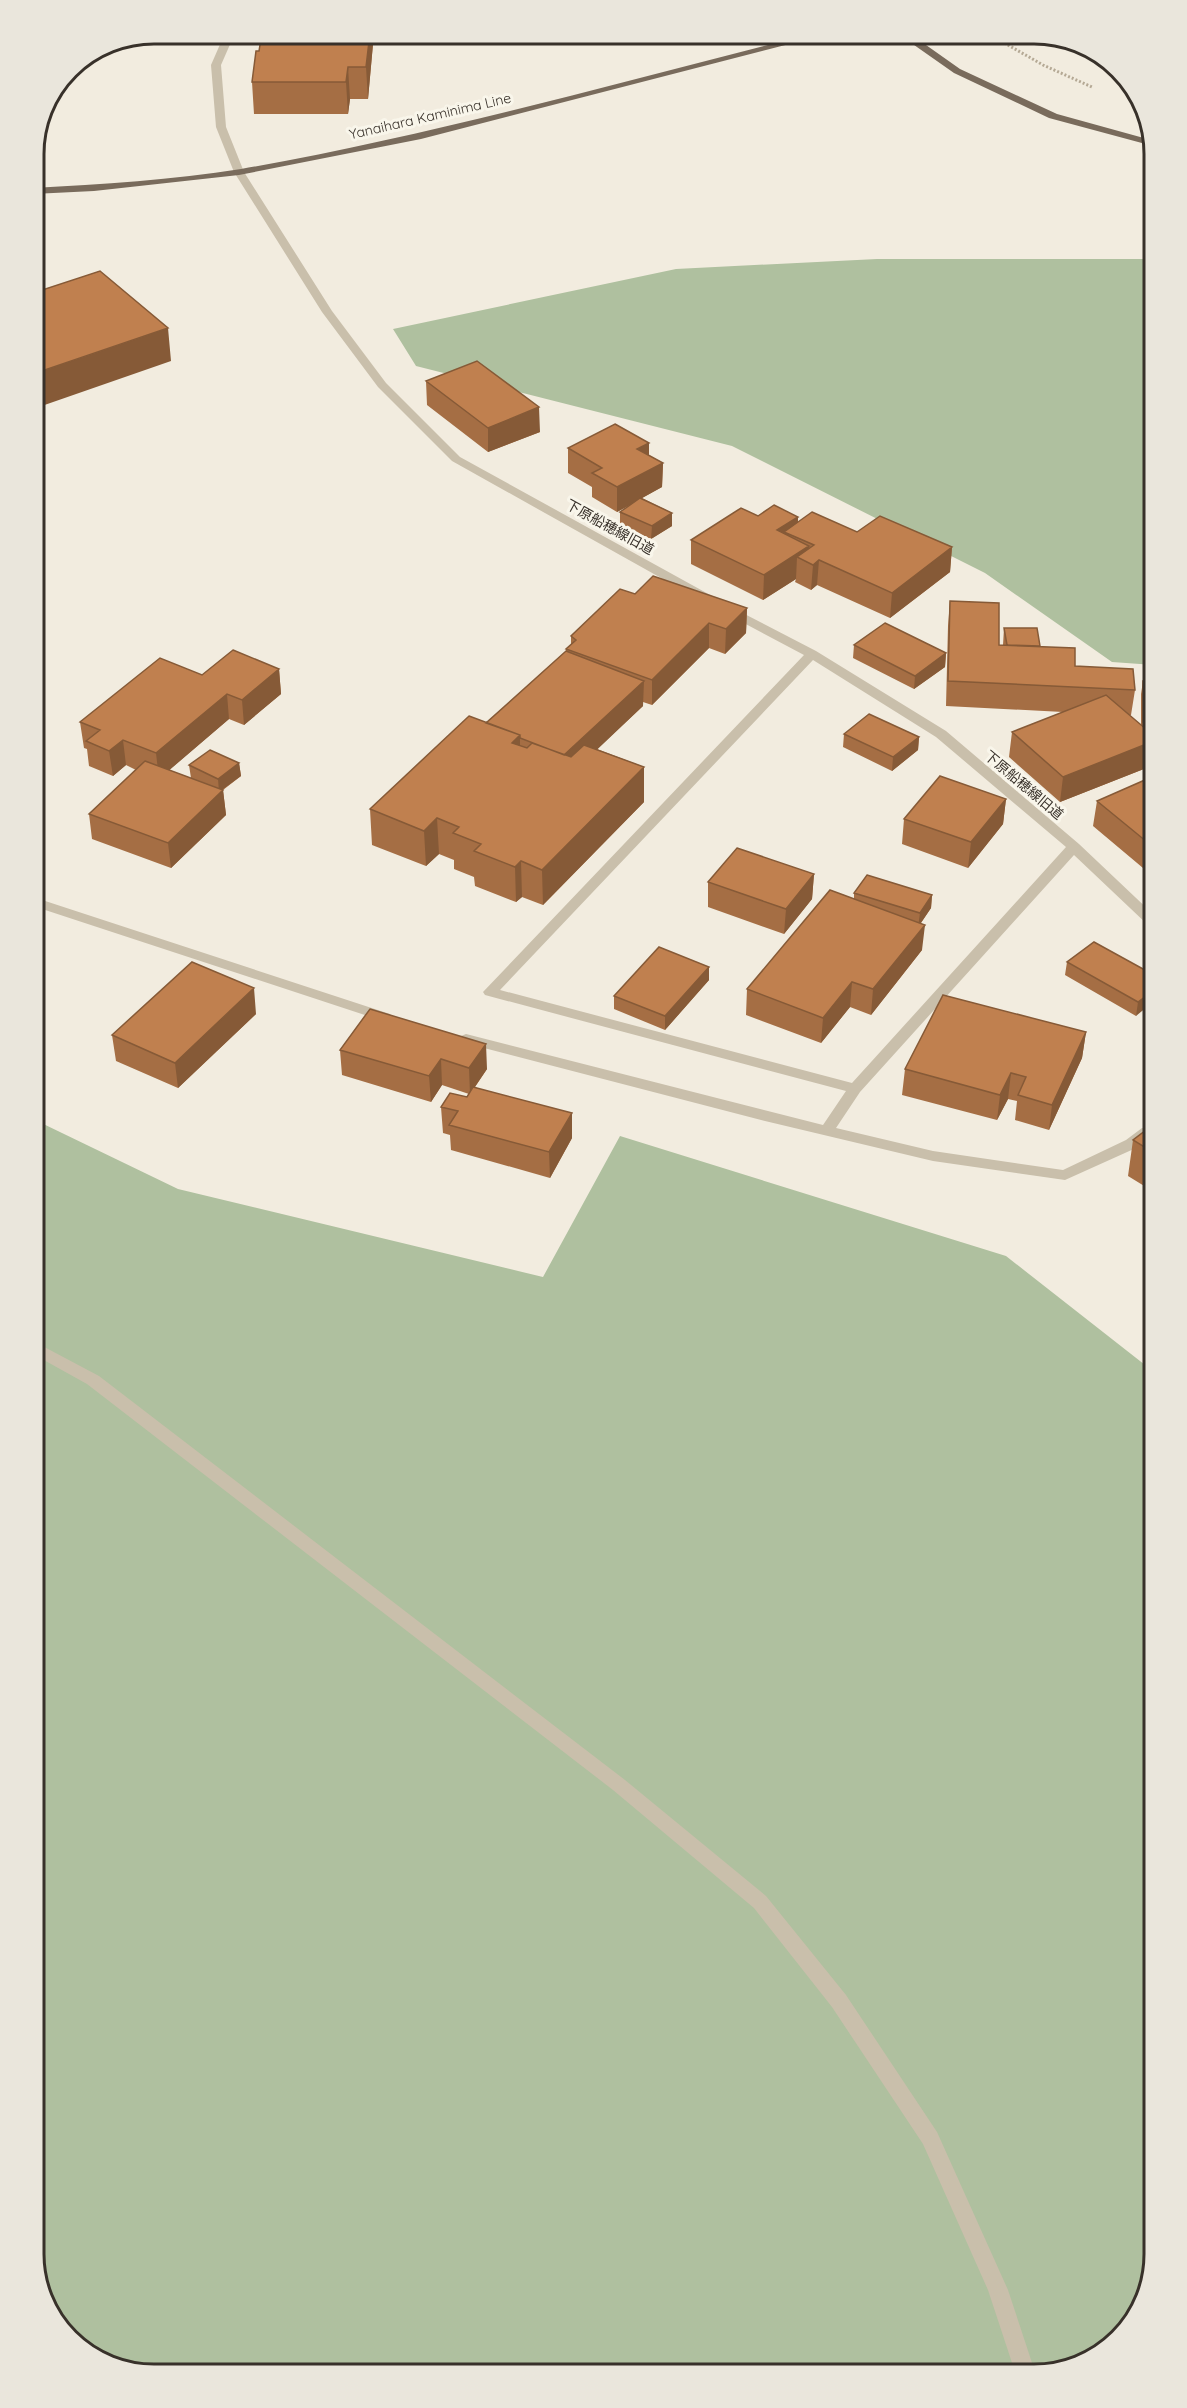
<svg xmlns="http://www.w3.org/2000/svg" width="1187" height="2408" font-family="Quicksand,'Noto Sans JP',sans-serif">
<rect width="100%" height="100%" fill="#f2ecdf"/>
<path fill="#afc09f" d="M877,259H1154V665L1112,662L985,573L732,446L416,366L393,329L676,269Z
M33,1119L178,1189L543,1277L620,1136L1006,1256L1154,1372V2255L1133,2322L1079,2366L1033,2375H146L80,2350L42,2300L33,2254Z"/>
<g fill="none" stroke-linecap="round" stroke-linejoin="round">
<path stroke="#b5a995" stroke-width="3" stroke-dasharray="2 2" stroke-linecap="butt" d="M987,33L1043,65L1092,87"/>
<path fill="#c9bfab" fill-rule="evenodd" d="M225,33H235L221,65L226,127L244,172L332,311L386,383L460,457L712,596V602H704L452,461L378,387L322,312L234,172L216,127L211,65Z
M729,606L816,651L946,731L1079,844L1154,915V927L1149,926L1074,855L860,1092L836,1128L933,1151L1063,1170L1126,1140L1142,1128H1152L1154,1131L1152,1136L1136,1148L1065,1180L933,1161L765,1121L461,1042L459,1039L461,1036L466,1034L823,1125L846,1091L485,995L483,992L804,655L725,613L723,610L725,607ZM813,660L936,737L1066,847L852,1083L500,990Z
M33,897L390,1014L392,1017L390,1020H380L33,906Z
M33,1341L99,1376L625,1780L766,1896L846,1995L937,2132L1008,2290L1036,2375H1016L988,2290L923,2144L832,2007L754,1908L613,1790L87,1384L33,1354Z"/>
<path fill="#796b5c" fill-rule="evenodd" d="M815,33H832L421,139L239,175L94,191L33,194V188C102,184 173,180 241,169C435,135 624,81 815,33Z
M897,33H909L960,69L1057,114L1151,140L1153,146L1049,118L954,73Z"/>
</g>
<path fill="#a56e44" d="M262,33H374L368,99H350L348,114H254L252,82L259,51Z
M426,381L540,432L488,452L427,405Z
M568,448L649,455L663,463L662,487L642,498L672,513V526L651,539L620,525V512L630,505L617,512L592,497V487L568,473Z
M758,516L798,517V522L952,547L950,572L890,618L817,585L811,590L795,582L796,579L763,600L691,564V540Z
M635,594L747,608L746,633L725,654L709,648L652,705L643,702V706L597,749L644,767V802L543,905L522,897L516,902L475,886L474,877L454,869V860L439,854L426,866L372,845L370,809L486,723L566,651V649L571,645V636Z
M950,601L999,645H1003L1004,628L1075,666L1135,690L1131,715H1129L1141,725V694L1143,681H1154V765L1060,802L1009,757L1012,732L1063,712L946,706L948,626Z
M854,645L946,653L945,667L914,689L853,658Z
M279,669L281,694L244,725L229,719L169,770L191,778L189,765L239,763L241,776L223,790L226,815L171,868L92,839L89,814L136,770L126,765L113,776L89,766L87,749L84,748L80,722L202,675Z
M844,734L919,737L918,750L892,771L843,747Z
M1154,776V863L1143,868L1093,826L1097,801Z
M1006,799L1003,824L968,868L902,844L904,819Z
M814,874L812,899L784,934L708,907V882Z
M854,893L932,895L931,908L921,923L922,950L871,1015L850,1007L821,1043L746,1015L747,989L854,899Z
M1067,962L1154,975L1136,1016L1065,975Z
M709,967V980L665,1030L614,1009V996Z
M370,1009L487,1069L475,1087L572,1138L550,1178L451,1150L450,1135L443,1133L441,1107L467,1097L469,1094L442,1085L431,1102L342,1075L340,1050Z
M256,1014L178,1088L116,1061L112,1035Z
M1154,1027V1048L1147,1044L1150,1031Z
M1086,1032L1082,1058L1049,1130L1015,1120L1017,1101L1008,1099L997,1120L902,1095L905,1069Z
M1154,1124V1192L1128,1176L1133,1140Z"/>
<path fill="#865a37" d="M370,33H374L368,99L366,67Z
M348,67L350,99L348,114L346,82Z
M168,328L171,361L33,409V374Z
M539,407L540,432L488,452V428Z
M649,443V467L637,449Z
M663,463L662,487L617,512V487Z
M672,513V526L651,539L652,526Z
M798,517L797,538L784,532L783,550L777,530Z
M809,546L808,563L797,557L796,579L763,600L764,575Z
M952,547L950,572L890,618L892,593Z
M819,560L817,585L811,590L813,565Z
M747,608L746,633L725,654L726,629Z
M709,623V648L652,705V680Z
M946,653L945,667L914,689L915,676Z
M279,669L281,694L244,725L242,700Z
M644,681L643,706L564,781L563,755Z
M227,694L229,719L159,779L156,753Z
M520,735V770L512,743Z
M919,737L918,750L892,771L893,757Z
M123,740L126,765L113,776L109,751Z
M1154,741V765L1060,802L1063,777Z
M239,763L241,776L219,792L218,779Z
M644,767V802L543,905L542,870Z
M223,790L226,815L171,868L168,843Z
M1006,799L1003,824L968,868L971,842Z
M437,818L439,854L426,866L424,831Z
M1154,839V863L1143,868L1147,842Z
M521,861L522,897L516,902L515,867Z
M814,874L812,899L784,934L786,909Z
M932,895L931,908L918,927L920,913Z
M925,925L922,950L871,1015L873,989Z
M709,967V980L665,1030V1016Z
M852,982L850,1007L821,1043L823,1018Z
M254,988L256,1014L178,1088L175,1063Z
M1154,990V1001L1136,1016L1138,1002Z
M1086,1032L1082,1058L1049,1130L1052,1105Z
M486,1044L487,1069L470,1094L469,1068Z
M441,1059L442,1085L431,1102L429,1076Z
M1011,1073L1008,1099L997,1120L1000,1095Z
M572,1113V1138L550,1178L549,1152Z"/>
<path fill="#c0804f" stroke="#865a37" stroke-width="1.5" d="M262,33H370L366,67H348L346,82H252L256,51H259Z
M100,271L168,328L33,374V293Z
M477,361L539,407L488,428L426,381Z
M615,424L649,443L637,449L663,463L617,487L592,473L602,468L568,448Z
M640,498L672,513L652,526L620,512Z
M774,505L798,517L777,530L809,546L764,575L691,540L741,508L758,516Z
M812,512L857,532L880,516L952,547L892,593L819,560L813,565L797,557L814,545L784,532Z
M653,576L747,608L726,629L709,623L652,680L566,649L576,640L571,636L620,589L635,594Z
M950,601L999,603V645L1075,648V666L1133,669L1135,690L948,681Z
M885,623L946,653L915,676L854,645Z
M1004,628H1037L1040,646L1007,645Z
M233,650L279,669L242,700L227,694L156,753L123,740L109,751L86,741L100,730L80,722L160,658L202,675Z
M566,651L644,681L564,755L520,738V735L486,723Z
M1143,681H1154V723L1143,722Z
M1106,695L1154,736V741L1063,777L1012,732Z
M869,714L919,737L893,757L844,734Z
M469,716L520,735L512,743L527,748L532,743L571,757L584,745L644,767L542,870L521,861L515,867L474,851L481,844L453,833L459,827L437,818L424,831L370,809Z
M210,750L239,763L218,779L189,765Z
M145,761L223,790L168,843L89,814Z
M940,776L1006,799L971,842L904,819Z
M1154,776V839L1147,842L1097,801Z
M737,848L814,874L786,909L708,882Z
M867,875L932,895L920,913L854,893Z
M830,890L925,925L873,989L852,982L823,1018L747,989Z
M1094,942L1154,975V990L1138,1002L1067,962Z
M659,947L709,967L665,1016L614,996Z
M192,962L254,988L175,1063L112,1035Z
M943,995L1086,1032L1052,1105L1018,1095L1026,1077L1011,1073L1000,1095L905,1069Z
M370,1009L486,1044L469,1068L441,1059L429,1076L340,1050Z
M1154,1027V1033L1150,1031Z
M473,1087L572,1113L549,1152L449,1125L458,1111L441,1107L450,1093L467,1097Z
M1154,1124V1153L1133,1140Z"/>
<g text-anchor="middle" stroke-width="6" stroke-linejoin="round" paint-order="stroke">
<g font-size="14" fill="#38312a" stroke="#f9f6eb">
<text transform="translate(430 116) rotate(-13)" y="5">Yanaihara Kaminima Line</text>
<text transform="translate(610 527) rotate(29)" y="5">下原船穂線旧道</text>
<text transform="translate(1024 785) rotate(40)" y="5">下原船穂線旧道</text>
</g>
</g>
<path d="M0 0H1187V2408H0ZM154 44H1034A110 110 0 0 1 1144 154V2254A110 110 0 0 1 1034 2364H154A110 110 0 0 1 44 2254V154A110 110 0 0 1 154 44Z" fill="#eae6dc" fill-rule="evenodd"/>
<path fill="none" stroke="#38312a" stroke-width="3" d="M154 44H1034A110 110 0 0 1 1144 154V2254A110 110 0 0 1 1034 2364H154A110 110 0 0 1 44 2254V154A110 110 0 0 1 154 44Z"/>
</svg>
